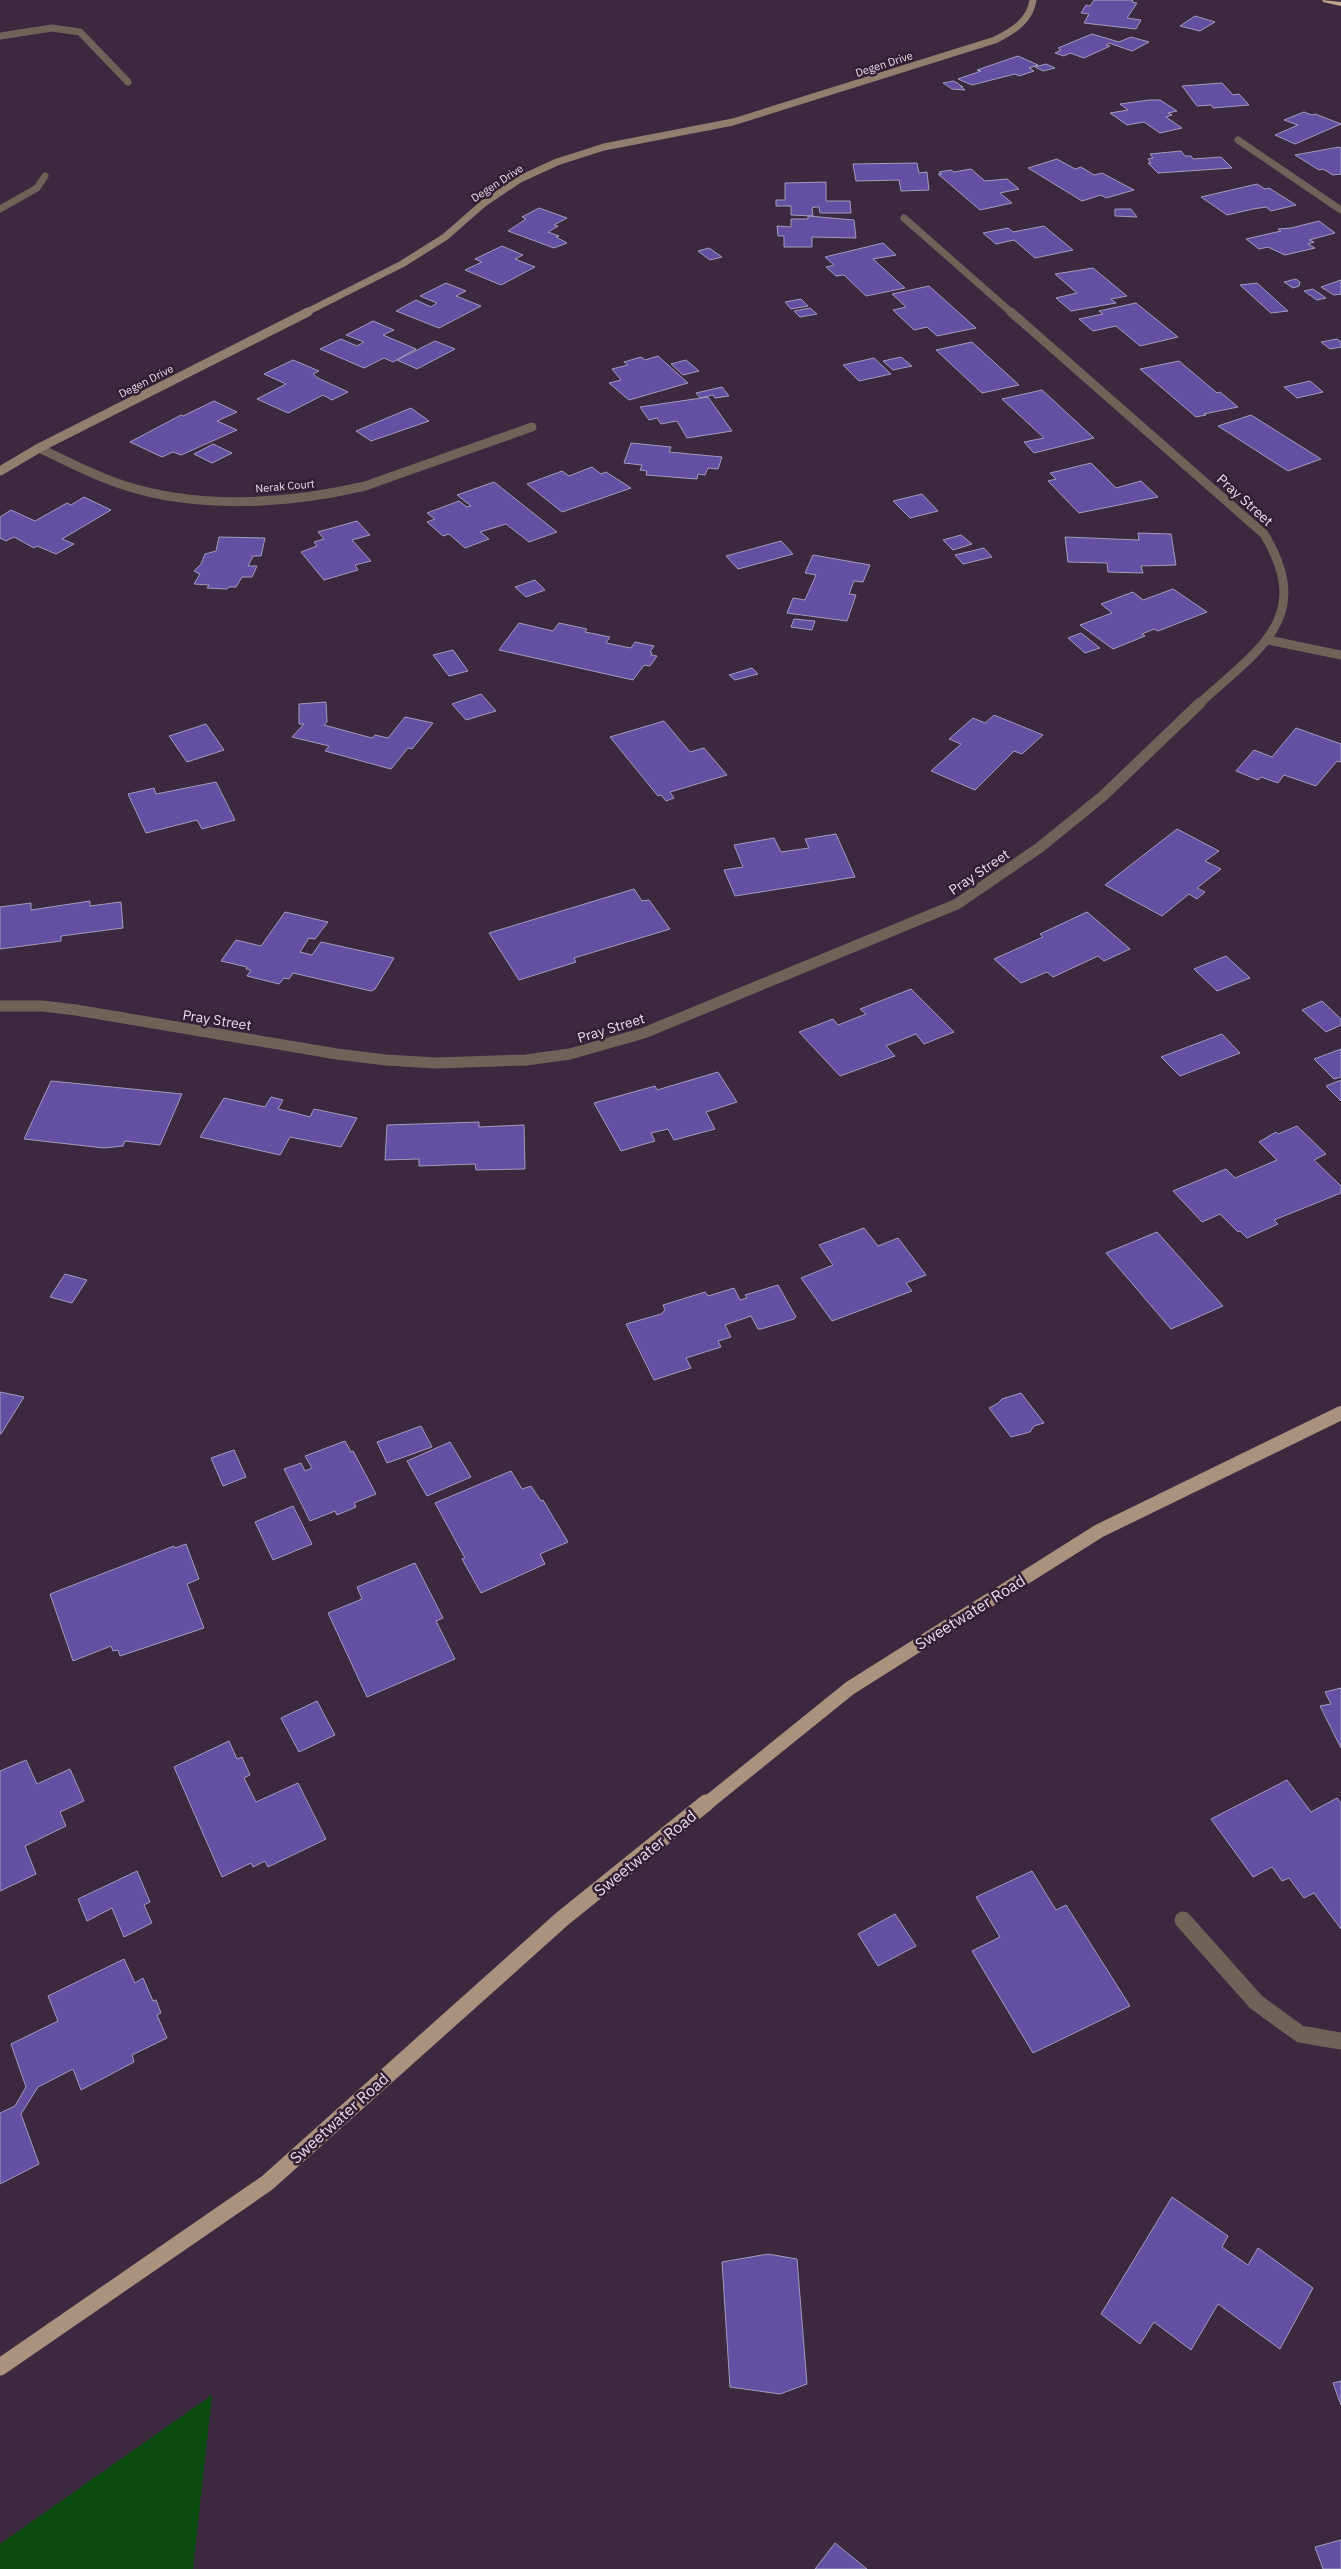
<svg xmlns="http://www.w3.org/2000/svg" width="1341" height="2569" font-family="'IBM Plex Sans',sans-serif">
<rect width="100%" height="100%" fill="#3d293f"/>
<path fill="#0a4c10" d="M212,2395L193,2569H0V2544Z"/>
<path fill="#6350a2" stroke="#a19cbd" d="M1094,0H1133L1132,2L1137,3L1127,18L1141,20L1136,29L1084,23L1089,14L1081,13L1086,5L1090,6Z
M1195,16L1215,22L1200,31L1180,26Z
M1092,34L1119,42L1131,37L1149,42L1132,51L1109,43L1106,45L1110,46L1084,58L1070,53L1064,56L1055,53L1061,50L1058,48Z
M1018,56L1038,65L1029,68L1034,71L1019,76L1015,74L972,85L958,79L981,71L977,70Z
M1046,64L1055,68L1043,71L1035,67Z
M954,81L963,87H961L965,90L952,89L943,83Z
M1222,83L1233,95L1239,94L1249,105L1213,108L1211,105L1197,106L1182,86Z
M1149,100H1160L1177,111L1168,113L1172,115L1166,117L1182,128L1160,133L1144,122L1127,125L1110,113L1128,110L1120,104Z
M1304,112L1312,115L1315,114L1341,124L1295,144L1275,135L1298,125L1284,120Z
M1339,147L1341,148V174L1333,175L1323,169L1319,170L1295,155Z
M1181,151L1185,156H1191L1193,159L1221,157L1232,168L1158,173L1148,163H1151L1148,159L1153,158L1150,154Z
M1057,159L1075,169L1081,167L1094,175L1102,173L1134,190L1106,198L1101,195L1082,201L1028,168Z
M917,163L919,173L927,172L929,190L901,191L899,180L856,181L853,164Z
M971,169L985,181L1007,179L1019,189L1000,193L1012,203L980,210L938,174H942L939,172L951,170L954,172Z
M826,182V201H850L851,213H820L819,207H815L812,208L813,216L791,215V206H776V200H785V183Z
M1257,184L1265,189L1269,188L1296,205L1271,211L1266,207L1253,209L1227,215L1201,197Z
M539,208L567,218L554,225L558,226L548,232L559,236L556,237L567,243L554,248L508,231L526,219L522,217Z
M1115,209H1131L1137,217L1115,216Z
M808,216L854,220L856,238L812,237V247H784V236H778L777,226L791,227V219H808Z
M1319,221L1335,233L1309,240L1314,242L1308,244L1315,248L1285,255L1268,247L1259,249L1246,239L1281,231L1278,229L1291,228Z
M1044,226L1073,250L1035,258L1014,240L996,244L983,233L1008,228L1013,232Z
M883,243L896,255L873,259L905,288L866,296L844,275L836,276L826,267L834,265L825,257Z
M502,246L523,255L515,259L535,267L501,285L465,270L482,262L475,259Z
M709,248L722,257L710,260L698,251Z
M1093,268L1127,296L1111,299L1116,303L1071,311L1056,298L1077,293L1055,274Z
M1296,279L1300,282L1299,286L1293,288L1284,282Z
M1341,280V294L1334,295L1321,287Z
M446,283L466,291L456,296L481,306L439,328L396,311L416,300L431,307L437,303L420,296Z
M1257,283L1288,311L1271,313L1240,285Z
M929,286L976,328L937,336L927,327L914,330L893,310L906,307L892,294Z
M1313,289L1326,298L1317,300L1304,291Z
M801,299L808,306L791,309L785,302Z
M1136,303L1178,337L1140,346L1116,326L1093,331L1079,319L1103,314L1099,311Z
M810,308L817,314L800,317L794,311Z
M373,321L394,330L383,335L416,349L393,362L384,358L364,368L320,349L341,339L357,346L364,342L346,335Z
M1337,339L1341,342V347L1330,349L1321,342Z
M435,341L455,349L417,369L397,360Z
M972,342L1019,385L982,393L936,350Z
M658,356L688,383L629,400L609,383L621,380L612,369L628,365L624,362L641,357L645,360Z
M901,357L912,366L893,370L883,361Z
M874,358L891,374L859,381L843,365Z
M293,360L319,371L313,374L318,378L348,392L332,400L323,395L288,413L257,399L286,384L264,374Z
M686,360L699,371L683,375L671,364Z
M1179,361L1217,393L1220,392L1238,407L1204,414L1206,415L1196,417L1140,369Z
M1310,381L1323,392L1297,398L1284,387Z
M722,387L729,396L715,398L713,395L700,398L696,393Z
M1042,390L1094,438L1034,453L1024,442L1044,438L1002,399Z
M708,397L732,431L687,438L677,421L661,424L657,418L649,420L640,407Z
M214,401L237,412L217,421L237,430L181,455L173,452L162,457L130,442L181,415L183,416Z
M411,408L429,421L371,441L356,431Z
M1251,415L1321,459L1288,471L1218,426Z
M631,443L671,447L669,452L722,457L718,469L708,468L705,475L698,474L697,479L646,475L647,471L640,470L642,465L624,463Z
M213,444L232,453L212,463L194,454Z
M1091,463L1116,488L1141,481L1158,497L1079,513L1048,481L1056,479L1050,473Z
M592,467L601,474L606,472L631,488L562,512L527,484L562,471L569,476Z
M494,482L557,532L529,542L506,524L480,532L489,539L465,548L449,534L443,536L427,522L435,519L427,513L459,501L467,507L471,506L457,495Z
M922,494L938,511L910,518L893,501Z
M84,497L111,510L62,539L74,544L56,554L37,546L34,548L14,537L6,541L0,538V517L11,510L35,521L67,503L71,505Z
M357,521L370,535L352,540L371,561L355,565L358,570L324,580L301,552L317,546L314,542L324,539L318,532Z
M1138,533L1171,534L1176,565L1141,566L1143,573L1108,572L1107,563L1068,562L1065,537L1139,540Z
M961,535L972,544L953,550L943,540Z
M219,537L265,538L261,556H253L248,566H257L252,577H242L236,587H229L227,589L207,588L209,585L194,584L200,574L194,571L201,564L205,554L216,551Z
M781,541L793,554L738,569L726,556Z
M984,548L992,557L963,564L955,555Z
M813,555L870,565L863,582L854,581L849,594L856,595L847,621L787,613L793,598L805,600L816,575L805,573Z
M535,580L545,590L526,597L515,587Z
M1173,589L1207,612L1158,631L1154,629L1142,634L1145,636L1113,649L1080,625L1112,613L1101,604L1133,592L1143,600Z
M794,619L815,621L812,630L791,627Z
M519,623L553,631L559,623L587,629L585,632L610,637L606,643L631,648L635,642L654,646L650,652L652,653L651,655L657,656L650,666L644,665L633,680L499,650Z
M1081,633L1100,648L1085,653L1068,638Z
M453,650L468,671L449,676L433,655Z
M752,668L758,674L735,680L729,675Z
M481,694L496,711L466,720L452,704Z
M326,702L327,722L324,725L372,738L375,735L388,738L405,717L433,723L412,749L408,748L391,769L325,751L329,746L292,737L304,724H299V704Z
M994,715L1043,735L1022,754L1014,751L975,790L931,771L961,744L949,739L973,718L985,723Z
M664,721L690,752L704,748L727,775L670,792L674,798L666,801L661,795L658,796L610,737Z
M206,724L224,750L187,762L169,736Z
M1296,728L1341,744V762L1337,761L1316,786L1284,775L1278,783L1261,777L1258,780L1236,771L1254,750L1272,757Z
M216,782L235,820L202,829L197,820L146,833L128,794L154,788L156,794Z
M1177,829L1219,851L1205,861L1221,869L1197,888L1205,892L1197,899L1189,894L1162,916L1105,885Z
M836,834L855,877L735,896L724,870L743,867L734,845L774,838L781,852L809,848L805,839Z
M634,889L642,901L649,900L670,929L574,958L576,962L519,980L489,933Z
M90,901V906L121,902L123,928L61,936V941L0,949V907L31,903V910Z
M285,912L328,922L315,939L309,938L300,952L312,955L321,942L394,958L375,989L371,991L293,973L289,979L284,978L279,984L247,976L251,970L246,969L247,967L221,961L236,940L261,946Z
M1087,912L1130,949L1104,961L1098,956L1053,977L1047,972L1021,983L994,959L1043,937L1040,934Z
M1226,956L1250,978L1217,991L1194,969Z
M911,989L954,1032L924,1044L916,1034L886,1046L895,1056L840,1076L799,1032L833,1019L838,1025L866,1014L860,1009Z
M1322,1001L1341,1019V1025L1326,1032L1302,1010Z
M1222,1034L1240,1053L1180,1076L1161,1057Z
M1341,1049V1077L1334,1079L1314,1059Z
M718,1072L737,1102L706,1112L715,1129L674,1140L668,1129L651,1133L655,1141L621,1151L594,1103L655,1086L657,1090Z
M1341,1080V1101L1326,1086Z
M51,1081L182,1094L160,1145L125,1141L123,1146L104,1148L24,1139Z
M271,1097L283,1100L278,1109L295,1113L310,1117L314,1109L357,1118L341,1147L290,1137L280,1155L200,1137L224,1098L265,1107Z
M479,1122V1127L524,1125L525,1169L476,1170L475,1164L419,1166V1159L385,1160L387,1125Z
M1297,1126L1326,1154L1314,1160L1341,1186V1193L1274,1220L1278,1224L1247,1238L1240,1231L1238,1232L1220,1214L1202,1222L1173,1191L1226,1169L1235,1178L1277,1160L1259,1142L1276,1132L1278,1134Z
M864,1228L878,1246L898,1238L926,1275L906,1283L912,1291L832,1321L801,1278L833,1265L819,1245Z
M1157,1232L1223,1306L1171,1329L1106,1253Z
M65,1274L87,1280L72,1303L50,1297Z
M778,1285L796,1317L794,1319L761,1329H758L751,1316L725,1325L731,1337L718,1341L721,1347L686,1358L691,1368L654,1380L626,1324L661,1314L665,1310L663,1305L705,1292L708,1296L734,1288L740,1300L747,1298L745,1295Z
M0,1392L24,1397L1,1434H0Z
M1021,1393L1044,1423L1034,1426L1030,1432L1011,1437L989,1408L997,1404L1002,1399Z
M421,1426L432,1447L387,1463L377,1442Z
M345,1441L351,1452L353,1451L376,1494L354,1503L356,1507L337,1515L335,1511L310,1521L284,1469L301,1463L305,1471L312,1468L305,1456Z
M450,1442L471,1477L427,1496L407,1461Z
M234,1450L246,1477L223,1486L211,1458Z
M511,1471L522,1489L531,1486L541,1501L543,1500L568,1542L540,1554L545,1564L481,1593L462,1559L465,1558L435,1503Z
M293,1506L312,1544L273,1560L255,1522Z
M186,1544L199,1579L187,1584L204,1628L120,1656L118,1650L113,1651L111,1646L73,1661L50,1594L174,1546L175,1548Z
M415,1563L443,1618L436,1621L455,1659L367,1697L328,1613L362,1599L357,1587Z
M1341,1688V1748L1320,1706L1331,1704L1325,1692Z
M317,1701L335,1735L299,1752L281,1718Z
M229,1741L237,1759L242,1757L250,1775L244,1778L256,1802L298,1783L326,1839L268,1867L265,1861L253,1867L251,1863L222,1877L174,1767Z
M26,1760L37,1784L70,1769L84,1801L60,1812L66,1826L25,1846L36,1874L0,1891V1771Z
M1287,1780L1311,1812L1337,1798L1341,1803V1929L1314,1893L1304,1898L1289,1878L1282,1881L1272,1867L1253,1877L1211,1819Z
M137,1871L150,1902L144,1905L152,1923L124,1937L112,1908L87,1921L78,1899Z
M1032,1871L1056,1910L1066,1905L1130,2006L1033,2053L972,1951L1000,1937L976,1897Z
M895,1914L916,1946L878,1966L858,1934Z
M124,1959L135,1983L143,1978L153,2001L156,2000L161,2013L157,2015L167,2038L132,2055L134,2062L81,2090L73,2069L38,2087L21,2114L39,2164L0,2184V2113L15,2106L26,2087L11,2044L58,2021L48,1996Z
M1172,2197L1228,2236L1222,2247L1248,2265L1258,2248L1313,2288L1280,2349L1218,2304L1191,2350L1154,2322L1140,2344L1101,2314Z
M768,2254L797,2259L807,2384L780,2394L730,2387L722,2262Z
M1341,2381V2405L1333,2383Z
M1341,2540V2569H1323L1315,2547Z
M835,2543L867,2569H815Z"/>
<g fill="none" stroke-linecap="round" stroke-linejoin="round">
<path stroke="#6f6259" stroke-width="7" d="M0,36L52,28L80,32L128,82
M1238,140L1341,210
M0,209L37,188L45,176
M904,218L1012,313"/>
<path stroke="#6f6259" stroke-width="9" d="M1011,312L1264,534C1316,619 1256,651 1199,704
M39,448C67,461 94,476 123,485C199,510 289,504 365,486L532,427
M1268,640L1341,655"/>
<path stroke="#6f6259" stroke-width="11" d="M0,1006H43L76,1010L337,1054L386,1060L436,1063L526,1060L570,1054L644,1033L957,904L1039,848L1103,796L1200,703"/>
<path stroke="#6f6259" stroke-width="17" d="M1183,1920L1256,2002L1300,2034L1341,2041"/>
<path stroke="#917e6f" stroke-width="7" d="M305,313L402,264L445,237L484,203L520,179L557,162L604,147L733,122L995,40C1013,31 1030,21 1033,0"/>
<path stroke="#917e6f" stroke-width="9" d="M0,471L39,448L308,312"/>
<path stroke="#ab927f" stroke-width="14" d="M705,1805L850,1688L1099,1531L1341,1413"/>
<path stroke="#ab927f" stroke-width="17" d="M0,2367L267,2183L562,1919L706,1803"/>
<path fill="#c3a58e" fill-rule="evenodd" d="M1322,0L1341,2V6L1323,2Z"/>
</g>
<g text-anchor="middle" stroke-width="5" stroke-linejoin="round" paint-order="stroke">
<g font-size="11" fill="#e9dcea" stroke="#321f34">
<text transform="translate(884 64) rotate(-18)" y="4">Degen Drive</text>
<text transform="translate(497 183) rotate(-33)" y="4">Degen Drive</text>
<text transform="translate(146 381) rotate(-27)" y="4">Degen Drive</text>
<text transform="translate(285 486) rotate(-5)" y="4">Nerak Court</text>
</g>
<g font-size="14" fill="#e9dcea" stroke="#321f34">
<text transform="translate(1245 500) rotate(42)" y="5">Pray Street</text>
<text transform="translate(979 872) rotate(-34)" y="5">Pray Street</text>
<text transform="translate(217 1020) rotate(9)" y="5">Pray Street</text>
<text transform="translate(611 1028) rotate(-17)" y="5">Pray Street</text>
</g>
<g font-size="16" fill="#e9dcea" stroke="#321f34">
<text transform="translate(970 1612) rotate(-32)" y="6">Sweetwater Road</text>
<text transform="translate(645 1853) rotate(-39)" y="6">Sweetwater Road</text>
<text transform="translate(339 2118) rotate(-42)" y="6">Sweetwater Road</text>
</g>
</g>
</svg>
